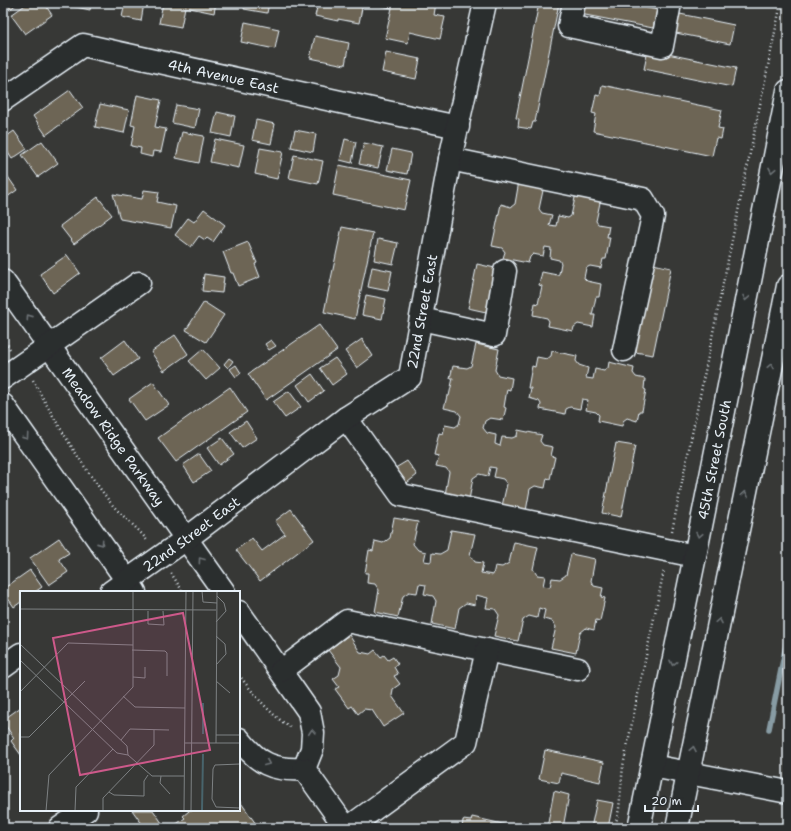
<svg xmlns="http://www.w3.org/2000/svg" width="791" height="831" font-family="'Shantell Sans',sans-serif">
<rect width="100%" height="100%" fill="#373836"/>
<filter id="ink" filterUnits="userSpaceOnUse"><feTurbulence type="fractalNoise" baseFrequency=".025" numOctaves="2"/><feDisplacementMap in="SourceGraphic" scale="8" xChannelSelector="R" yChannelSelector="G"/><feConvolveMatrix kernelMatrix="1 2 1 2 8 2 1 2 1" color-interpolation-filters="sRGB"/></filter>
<g filter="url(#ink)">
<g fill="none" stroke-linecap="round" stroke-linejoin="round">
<path stroke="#889ca4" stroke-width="5.5" d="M769,729L788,635"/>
</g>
<path fill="#6d6555" stroke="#e8f1f8" d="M4,3H18L9,10Z
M28,3H44L52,15L25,34L11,15Z
M72,3H91L90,10L71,6Z
M125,3H148L147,4L144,3L141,21L122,17Z
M163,3L170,4V3H216L214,13L185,7L181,27L159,23Z
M245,3H269L267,13L244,9Z
M272,3H301L299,9Z
M318,3H363L359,23L338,19V21L315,16Z
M382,3H436L434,15L445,17L440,39L410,32L408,43L385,38L392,8L381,6Z
M539,3H559L535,122H533L531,129L518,127L519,119L516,118Z
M583,3H625L657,10L653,28L580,14Z
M675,13L734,25L730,44L671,32Z
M245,22L279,29L275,49L241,42Z
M315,36L349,43L345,65L310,58Z
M648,50L736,68L732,87L644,69Z
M386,52L420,59L416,79L382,72Z
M602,85L722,110L718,128L723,129L721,139L716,138L712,156L593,131L596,114L592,113L596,95L600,96Z
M70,90L83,108L46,135L33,116Z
M137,95L161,100L155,127L166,129L161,152L153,151L152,157L140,154L141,148L131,146L135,126L131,125Z
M100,104L129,110L124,133L95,127Z
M176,105L199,109L195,128L172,123Z
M217,112L235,116L231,137L212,133Z
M256,120L275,124L271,144L252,140Z
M295,130L316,134L313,152L291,147Z
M14,131L27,149L12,159L3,145V139Z
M182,132L204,136L199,163L176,158Z
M215,139L244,145L239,168L210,162Z
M345,139L356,142L352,163L340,160Z
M42,141L58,163L38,177L22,155Z
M364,143L383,147L378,168L359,164Z
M260,148L283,152L277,179L255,174Z
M392,149L411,153L407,174L387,170Z
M294,155L323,161L318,184L289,178Z
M339,165L411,180L404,210L333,195Z
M4,171L17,190L3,200V172Z
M519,181L544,186L539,209L542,213L552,215L549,225L556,226L558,216L568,218L571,216L576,193L601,198L596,221L598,224L609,226L607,237H610L606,259H603L601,268L590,266L586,268L584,278L587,281L601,284L599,297H596L592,315H595L593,327L578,324L574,327L573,331L548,326L549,321L547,318L533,315L535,303L538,304L542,286L539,285L542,272L557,275L559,274L561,263L559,260L550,258L551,248L545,247L543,256L533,254L530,257L528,263L503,258L505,252L502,248L492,246L501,204L511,207L515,204Z
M144,190L159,192L157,202L176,206L171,228L120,219L113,194L142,199Z
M98,197L112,215L74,244L60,226Z
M204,209L225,225L213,242L207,238L205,240L199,236L191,247L175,235L188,218L194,222Z
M342,227L373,233L355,319L324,312Z
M378,239L398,243L393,264L374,260Z
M248,242L257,263L255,264L260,277L238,286L233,273H231L223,252Z
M67,255L80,273L53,293L40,274Z
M477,264L495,268L486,312L468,308Z
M653,264L671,268L653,355L635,352Z
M372,267L392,271L388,291L368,287Z
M204,274L224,277L222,293L202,291Z
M366,295L386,299L382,319L362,315Z
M204,302L224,315L206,342L186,330Z
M319,325L337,350L266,400L248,374Z
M175,335L188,354L164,371L151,352Z
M362,339L373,356L357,368L345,351Z
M125,340L138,359L114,376L101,358Z
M271,340L276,346L269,350L265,344Z
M476,344L499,349L495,370L498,375L512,378L510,390L507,389L504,407L506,408L503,420L490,418L485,421L483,428L487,433L496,435L495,444L500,446L502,437L512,438L517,436L518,430L542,435L540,441L543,445L553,447L551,456L555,457L550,479L547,478L545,488L535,486L530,489L526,511L502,506L507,484L503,479L494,477L496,468L490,467L488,476L479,474L473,478L469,500L445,495L449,472L446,468L436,466L439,456L434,455L439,433L443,434L445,425L455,427L459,424L461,416L457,411L444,408L447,396H449L453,378H450L453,366L467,368L471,366Z
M203,349L220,368L206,380L189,361Z
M552,351L577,356L576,361L579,365L588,368L586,378L593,379L595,369L604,371L608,368L609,362L634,368L633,373L636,377L645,379L644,389L646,390L642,411H639L637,421L627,418L623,421L622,426L598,421L599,415L596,412L586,410L588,400L582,399L580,409L570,407L566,409L565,414L540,409L541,404L539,401L529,398L531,388H528L532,366L535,367L537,357L547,359L551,356Z
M229,358L233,361L228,368L224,364Z
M335,358L347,374L332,385L320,368Z
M236,365L241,373L236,377L230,369Z
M312,374L324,391L309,402L297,385Z
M153,382L169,405L145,421L129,399Z
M230,387L247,412L176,462L158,438Z
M289,391L301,407L285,418L273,402Z
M246,421L257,438L242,448L230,432Z
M222,438L234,454L219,465L207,448Z
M616,443L635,446L621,517L602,513Z
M199,454L211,471L194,482L183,465Z
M407,461L417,475L403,486L392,470Z
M291,509L314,540L260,581L236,550L252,538L262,551L285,534L275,521Z
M394,518L418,522L413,544L418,550L426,552L424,561L431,562L432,553L440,554L447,550L451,530L475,534L470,555L475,562L483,563L481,573L493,575L495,566L502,567L509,563L514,542L538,547L533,569L537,575L545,576L543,586L550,587L552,578L560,579L566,575L571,554L595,559L591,581L594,586L603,588L601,597L605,598L600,621L596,620L594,630L586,628L580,633L576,653L551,648L556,627L552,621L543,619L545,610L539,608L537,618L529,616L523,620L518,641L494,636L499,615L495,609L486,608L488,598L476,595L475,605L466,603L459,608L455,629L432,624L436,601L433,596L424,594L426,585L419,584L417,593L409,592L403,596L398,617L375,612L379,590L375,584L367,583L368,573H365L369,550L373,551L375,541L383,543L390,538Z
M59,538L69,553L59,559L68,572L49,585L30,558Z
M30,570L42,587L35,592H21V602L14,607L3,591V589Z
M349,635L360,652L370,654L375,650L381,657L384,655L388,660L393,657L398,664L394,667L398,674L394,676L400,684L393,689L392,696L404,713L383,727L372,710L364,709L358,714L352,706L349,708L335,689L339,687L333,679L339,675L341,667L328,650Z
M21,707V755L11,741L14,738L3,722V720Z
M545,750L604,762L600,782L561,773L559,783L539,779Z
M554,791L569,795L563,828H547Z
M239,800L256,824L250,828H171L185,818L183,816L189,811L188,810H239Z
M597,800L613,803L608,828H591Z
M132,810H153L162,823L154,828H145Z
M472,817L516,827V828H462L463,820L471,821Z"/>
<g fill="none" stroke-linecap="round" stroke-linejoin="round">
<defs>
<g id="minor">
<path d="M574,3L569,26L662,46L670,3"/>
<path id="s1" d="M3,100L83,45L372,109L458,127"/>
<path d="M450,159L643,199L653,216L624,350"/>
<path id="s2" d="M3,281L224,592"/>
<path d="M421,319L494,335L505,271"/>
<path d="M3,378L139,283"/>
<path d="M3,405L135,592"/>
<path d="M346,418L401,495L695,556"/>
<path id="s3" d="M111,592L186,539L346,418L410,377L450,159L485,3"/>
<path d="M239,612L309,712L313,733L312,749L304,769"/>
<path d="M3,667L21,654"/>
<path d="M281,671L347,621L578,669"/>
<path d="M239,739C258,763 272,771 304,769"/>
<path d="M652,766L788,792"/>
<path d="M304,769L346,828"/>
<path d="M60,828L86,810"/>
<path d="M348,828L466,742L487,650"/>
</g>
<g id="major">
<path id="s4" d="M639,828L695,556L788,91"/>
<path d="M677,828L788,286"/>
</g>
</defs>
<use href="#minor" stroke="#e8f1f8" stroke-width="25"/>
<use href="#major" stroke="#e8f1f8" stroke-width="25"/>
<path stroke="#e8f1f8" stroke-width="2.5" stroke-dasharray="1 3" stroke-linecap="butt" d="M3,338L10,349
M33,380C56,423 81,464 110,502C121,516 138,527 148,542
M672,531L781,3
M171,573L183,592
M239,675C253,693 272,717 292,728
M615,828L619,809L623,766L664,570"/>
<use href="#minor" stroke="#2a2d2e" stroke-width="22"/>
<use href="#major" stroke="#2a2d2e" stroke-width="22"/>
</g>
<defs><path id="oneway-chevron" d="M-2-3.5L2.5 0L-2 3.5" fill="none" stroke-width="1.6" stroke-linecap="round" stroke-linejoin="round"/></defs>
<g stroke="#6c7275">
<use href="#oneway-chevron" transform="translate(772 170) rotate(101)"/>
<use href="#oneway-chevron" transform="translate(746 298) rotate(101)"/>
<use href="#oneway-chevron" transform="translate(29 317) rotate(-125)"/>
<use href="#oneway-chevron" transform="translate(771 366) rotate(-79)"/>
<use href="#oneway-chevron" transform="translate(26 437) rotate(55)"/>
<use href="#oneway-chevron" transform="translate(745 494) rotate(-79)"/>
<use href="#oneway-chevron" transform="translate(699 535) rotate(101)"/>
<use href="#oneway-chevron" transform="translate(101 543) rotate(55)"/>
<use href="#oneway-chevron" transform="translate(201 560) rotate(-126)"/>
<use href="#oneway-chevron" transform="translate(719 621) rotate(-79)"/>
<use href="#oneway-chevron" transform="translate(673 663) rotate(102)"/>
<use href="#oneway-chevron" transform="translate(312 732) rotate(-95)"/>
<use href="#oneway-chevron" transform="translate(693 749) rotate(-79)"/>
<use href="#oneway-chevron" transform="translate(267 763) rotate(23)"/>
</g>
</g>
<g text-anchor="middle" stroke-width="3" stroke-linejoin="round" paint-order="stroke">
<g font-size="14" fill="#e8f1f8" stroke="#2a2d2e">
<text dy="5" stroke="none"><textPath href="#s1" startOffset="241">4th Avenue East</textPath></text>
<text dy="5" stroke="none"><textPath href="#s3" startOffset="435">22nd Street East</textPath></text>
<text dy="5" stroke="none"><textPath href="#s2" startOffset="191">Meadow Ridge Parkway</textPath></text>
<text dy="5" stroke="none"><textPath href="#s4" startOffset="376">45th Street South</textPath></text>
<text dy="5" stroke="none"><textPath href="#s3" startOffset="99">22nd Street East</textPath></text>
</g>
</g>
<g transform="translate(20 591)">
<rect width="220" height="220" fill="#373836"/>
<path fill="none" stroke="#48646c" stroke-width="2" d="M183,143V112M182,220L183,163"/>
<path fill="none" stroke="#7e8284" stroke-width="1" d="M182,0L183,11L197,12M0,18L196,19M128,20V33L144,34L143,20M196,31L206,20L204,12L197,5M0,53L107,155L108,164M112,59L145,60L147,62V85M0,69L97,162L108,164L132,185H164M196,74L206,63L205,53L196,45M113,86L125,87V76M196,90L210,102M0,101L48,52L113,54M103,105L115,116L165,117M196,144H220M0,146H9L65,90M101,149L110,138L149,139M165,152H220M196,152L197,0M220,173L195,174L193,178L192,208L196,216L220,217M141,185L140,192L150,203M89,201L94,204L124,205V190L128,184M26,220L29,184L113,96V0M55,220L56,196L93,158M83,220V207L134,154V139M164,220L166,0M171,220L173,0"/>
<path fill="#cd598a" fill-opacity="0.15" stroke="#cd598a" stroke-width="2" d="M163,22L190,159L60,184L33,47Z"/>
<rect width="220" height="220" fill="none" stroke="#e8f1f8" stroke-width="2"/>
</g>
<rect width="791" height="831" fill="none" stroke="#2a2d2e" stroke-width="16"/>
<rect x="8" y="8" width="775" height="815" fill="none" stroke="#e8f1f8" stroke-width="1.5" filter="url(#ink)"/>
<path d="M645 805v6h53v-6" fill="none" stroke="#e8f1f8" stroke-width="2"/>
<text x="651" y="805" font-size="12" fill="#e8f1f8" stroke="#2a2d2e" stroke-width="3" paint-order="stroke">20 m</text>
</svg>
